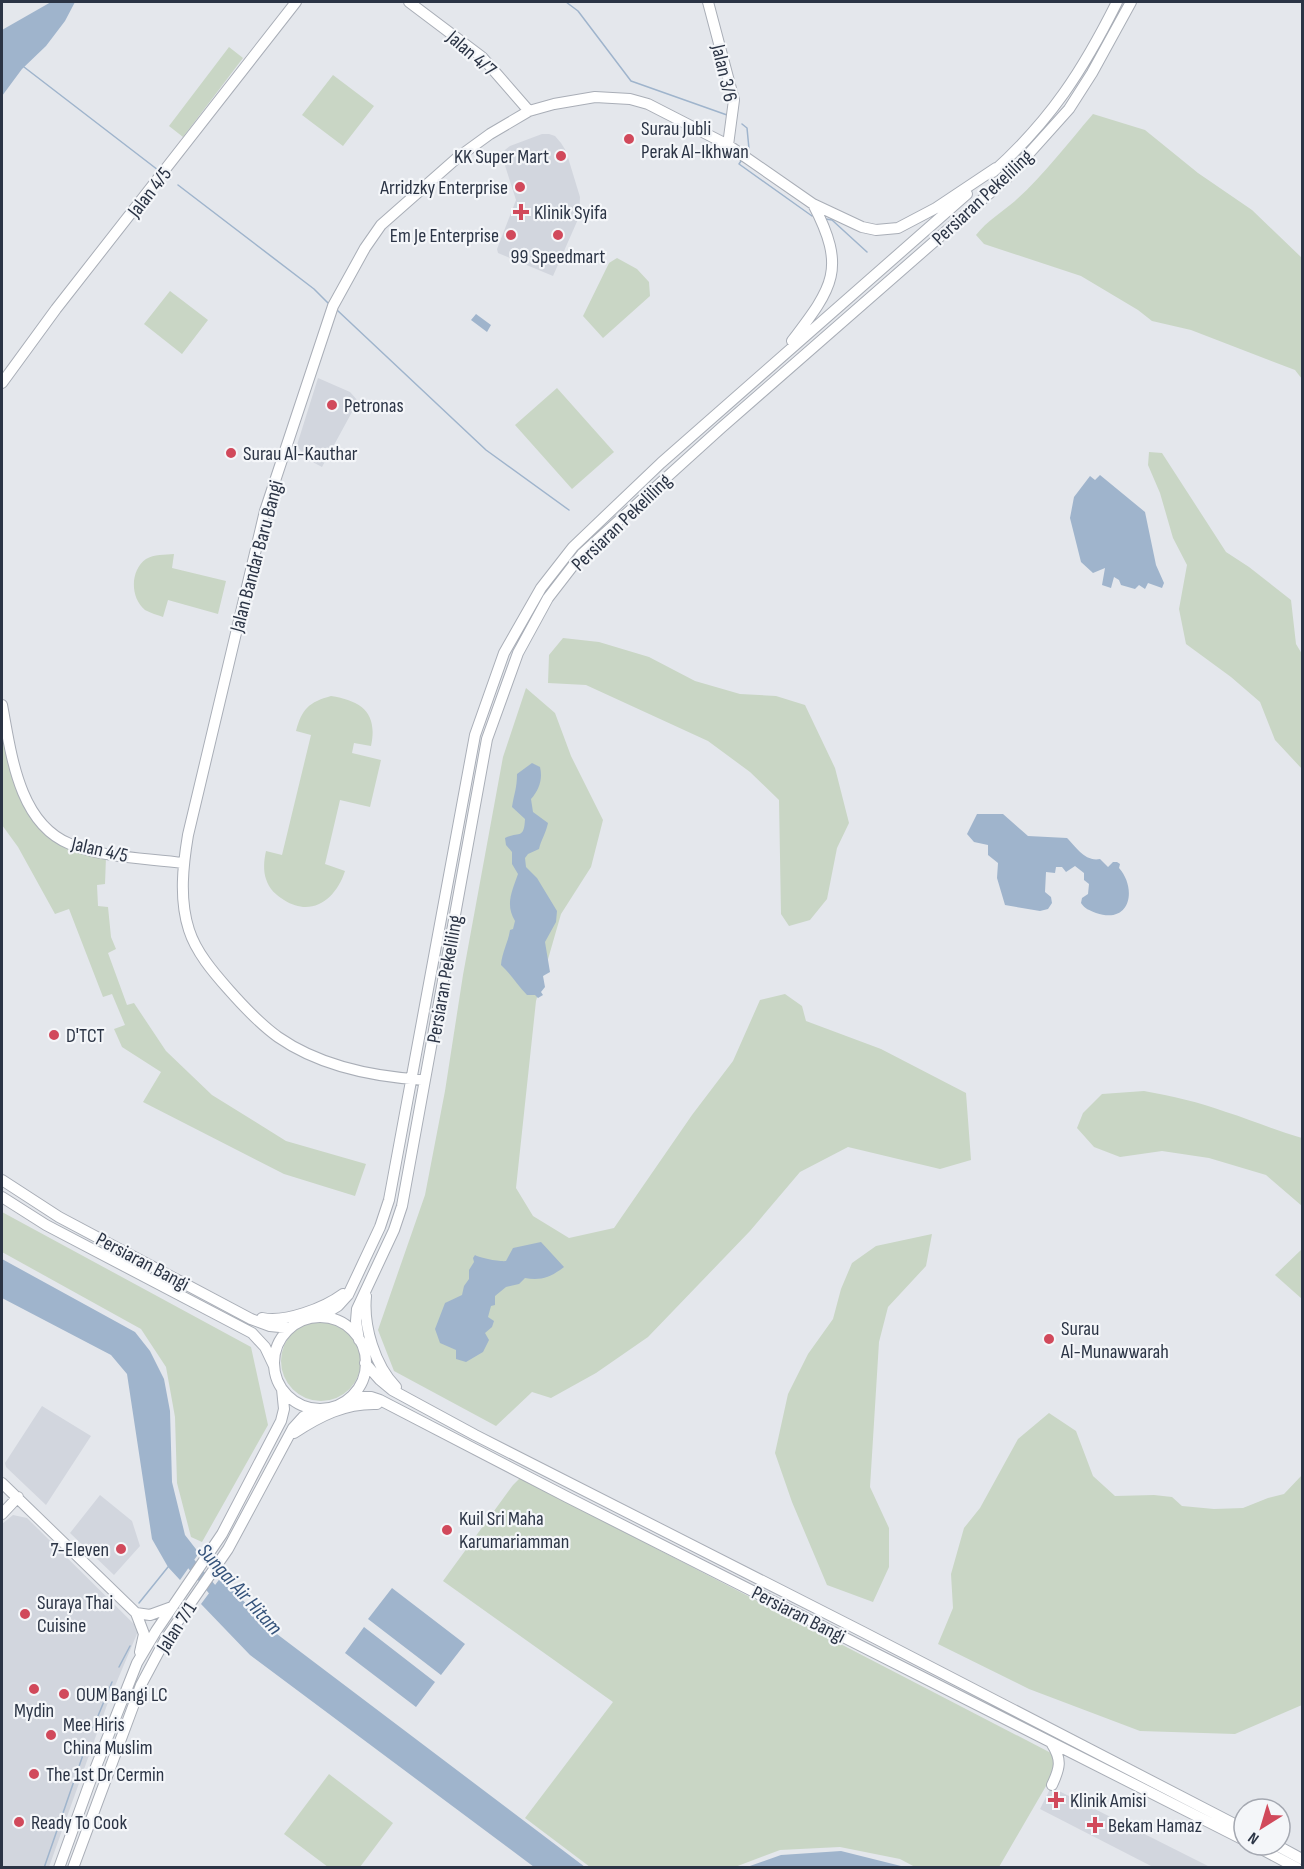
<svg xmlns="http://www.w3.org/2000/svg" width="1304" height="1869" font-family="'Sofia Sans Condensed',sans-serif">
<rect width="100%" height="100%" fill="#e4e7ec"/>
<path fill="#d2d6de" d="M542,134H549L555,136L561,143L566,151L580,197L579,217L553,276L498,253L497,249L516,200L501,153L510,146Z
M318,378L350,392L358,401L322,467L305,458L297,445Z
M42,1406L91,1436L46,1505L6,1467L5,1463Z
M100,1495L132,1521L140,1546L114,1575L70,1533Z
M13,1515L27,1518L139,1629L107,1705L49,1867L2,1868V1524Z
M1051,1787L1210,1867H1153L1040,1809Z"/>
<path fill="#c9d6c5" d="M229,47L243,58L183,137L169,126Z
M333,75L374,106L343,146L302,115Z
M1093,114L1145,130L1198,173L1252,210L1302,258V379L1295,370L1191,330L1152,321L1138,310L1081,276L984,244L976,235C987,221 1002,212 1015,201C1044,175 1068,143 1093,114Z
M617,258L637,269L649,282L650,296L603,338L583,316L609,263Z
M170,291L208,320L182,354L144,324Z
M557,388L614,452L572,489L515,425Z
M1149,452L1162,453L1226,552L1249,567L1291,600L1296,644L1302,654V769L1275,740L1260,702L1231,677L1186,644L1179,609L1187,565L1173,538L1160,493L1148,465Z
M174,554L172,568L226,581L218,614L168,600L163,617C158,615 150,613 145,610C130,598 130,570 146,559C154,554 165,555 174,554Z
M563,638L599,642L649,657L695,681L740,694L776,696L805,705L835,768L849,823L837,848L827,899L810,920L789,926L781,914L779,800L750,772L708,741L586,685L548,683L549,655Z
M526,688L555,713L571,756L603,820L591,867L561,914L536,1001L516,1188L533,1216L569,1238L614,1228L692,1115L733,1061L760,1000L785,994L802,1006L806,1021L881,1049L966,1093L971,1160L940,1169L848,1147L800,1172L750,1231L648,1337L596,1373L551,1398L532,1392L496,1426L394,1371L378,1330L425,1195L445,1091L463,975L503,757Z
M331,696C362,701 378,713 371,746L354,743L352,753L381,760L370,807L340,800L325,864L345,871C336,899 312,918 284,900C276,895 269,889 266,879C263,870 264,860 266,851L282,855L311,735L296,731C302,709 309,702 331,696Z
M2,704L26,806L44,830L106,857L105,884L97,885L98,906L108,907L111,937L116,949L108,953L127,1005L134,1003L166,1051L212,1095L286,1141L366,1164L355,1196L284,1174L143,1102L161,1072L122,1047L114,1029L125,1025L112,994L103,997L69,909L55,914L18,847L2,825Z
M1144,1091C1172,1096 1199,1102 1226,1112C1252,1120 1276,1131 1302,1138V1206L1266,1175L1209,1158L1162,1151L1120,1157L1094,1147L1077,1128L1083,1113L1102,1094Z
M2,1212L251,1347L268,1425L202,1542L191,1537L177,1483L175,1417L166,1367L141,1329L2,1252Z
M932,1234L926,1266L888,1307L879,1342L870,1487L889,1528V1567L873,1602L827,1585L792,1502L775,1453L788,1394L808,1354L833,1319L841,1289L852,1263L876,1246Z
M1302,1249V1299L1275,1275Z
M281 1361a40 40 0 1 1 80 0a40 40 0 1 1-80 0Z
M1049,1413L1076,1431L1093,1476L1115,1496L1154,1495L1172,1497L1182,1506L1214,1509L1243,1508L1268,1498L1284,1494L1302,1475V1705L1235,1734L1140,1731L1029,1689L938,1644L953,1608L951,1574L964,1528L980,1508L1018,1439Z
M520,1478L1051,1753L1055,1764L1053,1774L999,1867H915L900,1859L840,1847L780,1850L735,1867H590L525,1818L613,1702L443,1581L513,1485Z
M329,1774L393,1823L360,1867H328L284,1834Z"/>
<path fill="#9fb4cc" d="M51,2H75L65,21L46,46L22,69L2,96V30Z
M476,314L491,325L487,332L471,320Z
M1100,475L1145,512L1156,565L1164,583L1162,588L1148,583L1145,589L1139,585L1135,589L1121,585L1119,580L1114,577L1111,588L1102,585L1105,568L1093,573L1081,562L1070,518L1074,497L1090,476L1095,480Z
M532,763L540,767C543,779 539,790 531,799L533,812L548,823C546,833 541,840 539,849L528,854L525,858L526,867L537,878L557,911L556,922L545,942L550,972L543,976L545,987L541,992L543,995L538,998L535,995H527C517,985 511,974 501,965C502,952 508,943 510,930L513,929L515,921C505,905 512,891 518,874L512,864V852L506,845L505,838C519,831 524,840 525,819L512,807C514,794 517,788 517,774Z
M977,814H1003L1028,836L1067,838C1076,847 1085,862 1100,859L1108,867L1113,862H1117L1120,864L1119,868C1137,888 1131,925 1096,913C1089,910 1085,909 1081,903L1082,898L1088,894L1089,884L1084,880V873L1075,866L1066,872L1062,867H1056L1055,873L1046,872L1045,892L1051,897L1052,903L1048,909L1040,911L1005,905L997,878L998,863L988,855V845L974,842L967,834Z
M541,1242L564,1267C551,1277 541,1281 525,1278L519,1284L506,1287L495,1296V1305L491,1306L488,1317L494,1321L492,1327L485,1333L489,1340L483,1352L466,1362L456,1359V1350L440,1343L435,1329L445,1303L462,1295L464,1286L469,1279V1270L474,1262L473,1258L475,1255C479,1258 501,1262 506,1261L513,1248Z
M2,1259L135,1332L150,1351L164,1379L170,1411L172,1482L185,1535L199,1553L180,1580L168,1567L152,1539L127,1374L111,1355L2,1298Z
M221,1577L269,1628L585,1867H534L250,1655L201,1604Z
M392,1588L465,1644L441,1675L368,1619Z
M364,1627L435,1682L416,1707L345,1653Z
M841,1851L905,1867H747L781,1855Z"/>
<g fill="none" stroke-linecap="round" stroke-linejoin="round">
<path stroke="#9fb4cc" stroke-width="1.5" d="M566,2L578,11L631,81L727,115
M24,67L158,170
M742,124L747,128L749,149
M741,161L739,164L812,216
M168,177L170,179
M178,185L314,289L328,303
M826,219L832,220L867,252
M337,310L486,450L569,510
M139,1603L168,1567
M119,1667L130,1646
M93,1728L112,1682
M44,1868L84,1752"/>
<path stroke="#9fb4cc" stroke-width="10" d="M183,1554L221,1600"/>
<defs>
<path id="secondary" d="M409,2L482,57L529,111
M708,2L734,100L728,145
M993,172C1051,120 1083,70 1117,2
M792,341C833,287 847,269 813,204
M2,383L56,309L296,2
M2,705C11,752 18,823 70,844C104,858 146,858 183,863
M425,1080C374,1077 321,1067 278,1037C260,1024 244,1007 229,990C213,972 196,952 189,930C179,899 183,865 188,835L265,511L333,306L365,248L381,225L457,158L490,134L529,111L554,104L595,97L630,99L648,104L728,145L813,204L862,227L876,230L898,228L936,208L996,168
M2,1180L59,1217L251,1319L270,1326L290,1328
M2,1197L46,1225L252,1333L265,1347L274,1366
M366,1296C363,1326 375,1366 396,1387
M320,1317L338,1306L348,1295L380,1227L389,1200L475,735L504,653L541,588L573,547L661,463L967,194
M274 1363a46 46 0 1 1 92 0a46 46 0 1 1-92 0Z
M262,1318C285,1323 324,1308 343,1294
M359,1340L356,1321L357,1309L394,1230L402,1206L487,739L518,653L548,598L582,554L721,428L1007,178L1069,109L1092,73L1131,2
M365,1363L380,1380L392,1390L475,1435L863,1632L1244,1829
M352,1396L371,1397L380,1400L567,1497L1244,1840
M294,1433C320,1416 345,1403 377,1404
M2,1483L136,1613L144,1634L140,1652
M2,1514L18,1497
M136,1613L150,1615L172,1607
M1052,1744C1062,1760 1060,1768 1052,1785
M1254,1845L1297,1868
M1276,1845L1302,1859
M59,1868L90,1782L137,1663L156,1631L222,1534L281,1421L284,1409L282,1389
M73,1868L141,1685L165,1640L228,1549L293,1428L303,1417L318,1409"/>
</defs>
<use href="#secondary" stroke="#a9aeb7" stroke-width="12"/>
<use href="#secondary" stroke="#fff" stroke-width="10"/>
</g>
<g fill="#d1495b" stroke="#f4f6f9" stroke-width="2">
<circle cx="629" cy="139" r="6"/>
<circle cx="561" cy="156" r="6"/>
<circle cx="520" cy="187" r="6"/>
<path d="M518 203h6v6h6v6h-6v6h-6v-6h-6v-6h6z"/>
<circle cx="511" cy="235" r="6"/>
<circle cx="558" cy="235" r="6"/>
<circle cx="332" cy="405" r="6"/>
<circle cx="231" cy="453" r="6"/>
<circle cx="54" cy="1035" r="6"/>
<circle cx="1049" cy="1339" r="6"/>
<circle cx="447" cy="1530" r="6"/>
<circle cx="121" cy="1549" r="6"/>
<circle cx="25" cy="1614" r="6"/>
<circle cx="34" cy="1689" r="6"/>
<circle cx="64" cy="1694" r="6"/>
<circle cx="51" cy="1735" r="6"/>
<circle cx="34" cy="1774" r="6"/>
<path d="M1053 1791h6v6h6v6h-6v6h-6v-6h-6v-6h6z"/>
<circle cx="19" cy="1822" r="6"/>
<path d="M1092 1816h6v6h6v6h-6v6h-6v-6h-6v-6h6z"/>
</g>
<g text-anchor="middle" stroke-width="4.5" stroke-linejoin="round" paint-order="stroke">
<g font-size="20" fill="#2b3445" stroke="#f4f6f9">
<text transform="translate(472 53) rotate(41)" y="7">Jalan 4/7</text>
<text transform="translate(725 73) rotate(77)" y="7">Jalan 3/6</text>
<text transform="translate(149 192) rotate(-52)" y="7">Jalan 4/5</text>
<text transform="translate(982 197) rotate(-43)" y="7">Persiaran Pekeliling</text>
<text transform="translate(621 522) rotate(-44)" y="7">Persiaran Pekeliling</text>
<text transform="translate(256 556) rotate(-75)" y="7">Jalan Bandar Baru Bangi</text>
<text transform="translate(100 849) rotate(13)" y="7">Jalan 4/5</text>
<text transform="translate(444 979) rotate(-80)" y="7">Persiaran Pekeliling</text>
<text transform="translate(143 1261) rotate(28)" y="7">Persiaran Bangi</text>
<text transform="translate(799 1614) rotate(27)" y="7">Persiaran Bangi</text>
<text transform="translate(176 1627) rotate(-57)" y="7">Jalan 7/1</text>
</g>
<g font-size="20" fill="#2b3445" stroke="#f4f6f9" text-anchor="start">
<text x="641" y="135">Surau Jubli<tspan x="641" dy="23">Perak Al-Ikhwan</tspan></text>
<text x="549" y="163" text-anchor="end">KK Super Mart</text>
<text x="508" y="194" text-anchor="end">Arridzky Enterprise</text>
<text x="534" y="219">Klinik Syifa</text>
<text x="499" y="242" text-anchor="end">Em Je Enterprise</text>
<text x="558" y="263" text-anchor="middle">99 Speedmart</text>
<text x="344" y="412">Petronas</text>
<text x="243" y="460">Surau Al-Kauthar</text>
<text x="66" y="1042">D'TCT</text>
<text x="1061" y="1335">Surau<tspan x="1061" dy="23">Al-Munawwarah</tspan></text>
<text x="459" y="1525">Kuil Sri Maha<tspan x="459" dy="23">Karumariamman</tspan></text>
<text x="109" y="1556" text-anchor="end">7-Eleven</text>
<text x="37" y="1609">Suraya Thai<tspan x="37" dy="23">Cuisine</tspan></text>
<text x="76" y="1701">OUM Bangi LC</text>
<text x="34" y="1717" text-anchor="middle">Mydin</text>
<text x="63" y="1731">Mee Hiris<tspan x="63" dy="23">China Muslim</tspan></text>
<text x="46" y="1781">The 1st Dr Cermin</text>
<text x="1070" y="1807">Klinik Amisi</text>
<text x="31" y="1829">Ready To Cook</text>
<text x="1108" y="1832">Bekam Hamaz</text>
</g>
<g font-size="21" font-style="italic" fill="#34527a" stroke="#f4f6f9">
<text transform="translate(240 1589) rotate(48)" y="7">Sungai Air Hitam</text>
</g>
</g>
<rect width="1304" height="1869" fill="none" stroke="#2b3445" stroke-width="6"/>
<g transform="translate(1262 1827) rotate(217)"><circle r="28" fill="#f4f6f9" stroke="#a4a8b1" stroke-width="1.5"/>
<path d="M0-4.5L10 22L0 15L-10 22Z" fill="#d1495b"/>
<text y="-9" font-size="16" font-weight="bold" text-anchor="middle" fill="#2b3445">N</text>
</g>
</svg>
